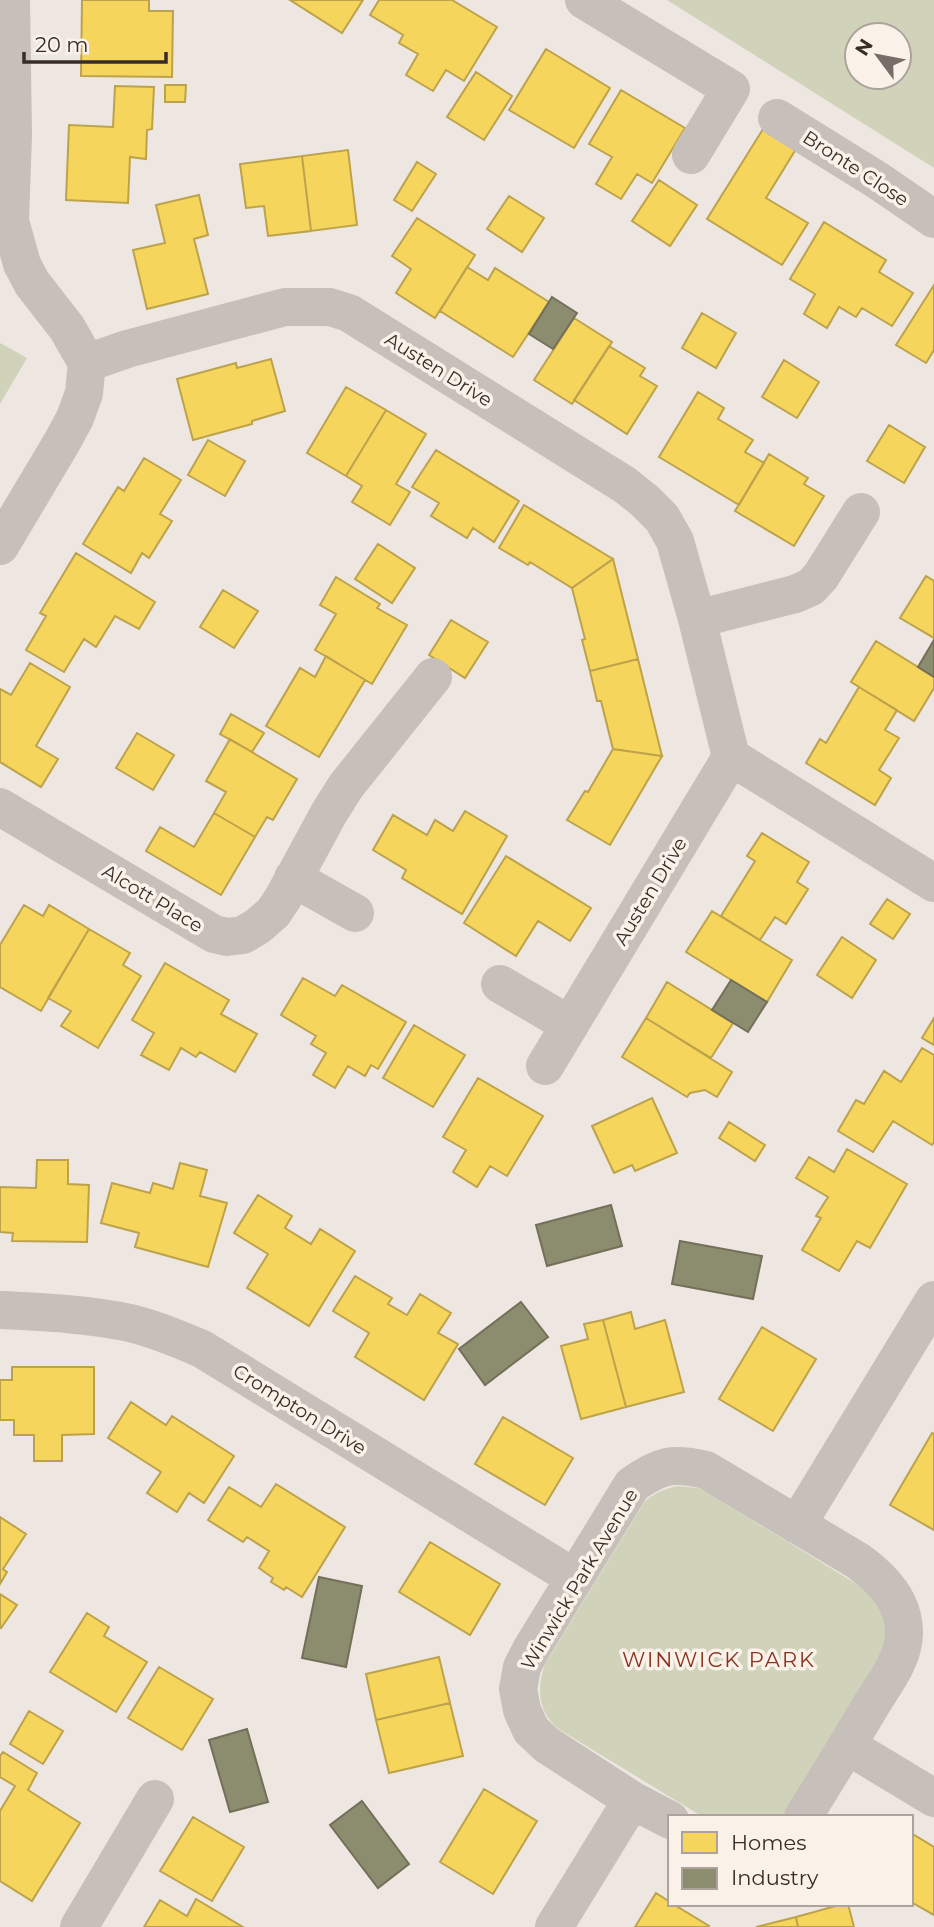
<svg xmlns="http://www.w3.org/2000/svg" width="934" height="1927" font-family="Montserrat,sans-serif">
<rect width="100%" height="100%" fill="#eee7e1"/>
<path fill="#d0d3ba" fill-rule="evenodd" d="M667,0H934V168ZM857,35H899V77H857Z
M0,343L27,358L0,404Z
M677,1486L698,1488L708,1493L868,1591L876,1599L887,1630L882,1652L788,1809L782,1817H703L560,1730C538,1713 536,1690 545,1664L645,1501C655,1493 664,1489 677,1486Z"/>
<path fill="#f6d55c" stroke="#bda24c" stroke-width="2" d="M82,0H149V11H173L172,77L81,76Z
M290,0H363L342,33Z
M379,0H452L497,27L464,81L446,70L433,91L406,75L418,54L399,43L403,35L370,15Z
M546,49L610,88L574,148L509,110Z
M476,72L512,96L484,140L447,117Z
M165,85H186L185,102H165Z
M115,86L154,87L152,129L147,130L146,159L130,157L128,203L66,200L69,125L113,127Z
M621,90L685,128L652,183L637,174L621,199L596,184L612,157L589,144Z
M763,129L796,149L766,198L808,223L782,265L707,219Z
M348,150L357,225L311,231L302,156Z
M302,156L311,231L268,236L264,206L246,208L240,164Z
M417,162L436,174L412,211L394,200Z
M659,180L697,205L670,246L632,221Z
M199,195L208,235L194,239L208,294L147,309L133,250L165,243L156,205Z
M509,196L544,218L522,252L487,229Z
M417,218L475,255L435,318L396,293L411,269L392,256Z
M824,222L886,260L879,272L913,293L892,326L862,308L856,317L839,307L827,328L804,314L815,294L790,279Z
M467,267L488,280L495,268L549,302L513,357L440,311Z
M934,285V350L926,363L896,345Z
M702,313L736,333L716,368L682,348Z
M574,318L612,342L572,404L534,380Z
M609,346L645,368L640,376L657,386L627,434L574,400Z
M271,359L285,411L252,421V424L193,440L177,379L236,363L237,368Z
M784,360L819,382L797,418L762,397Z
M346,387L386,410L346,476L307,453Z
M698,392L724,408L718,419L753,440L745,452L764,463L739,505L659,457Z
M386,410L426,434L396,484L410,492L390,525L352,502L362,486L346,476Z
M889,425L925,447L904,483L867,461Z
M208,440L245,461L225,496L188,475Z
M436,450L519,501L494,542L473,528L467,538L431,516L439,503L412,487Z
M769,454L808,478L804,484L824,496L794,546L735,511Z
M144,458L181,480L160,514L172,521L149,558L142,553L131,573L83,544L118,487L124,491Z
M524,505L613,559L572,588L530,562L528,565L499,548Z
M378,544L415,568L392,603L355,579Z
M76,553L155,602L139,629L115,616L96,647L84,639L64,672L26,650L46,616L40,613Z
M613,559L638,659L590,671L582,640L585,639L572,588Z
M926,576L934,581V638L900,618Z
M336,577L380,604L377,608L407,625L372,684L315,650L336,614L320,605Z
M223,590L258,611L234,648L200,627Z
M451,620L488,642L465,678L429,655Z
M876,641L934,677V688L914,721L851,682Z
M326,656L365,680L319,757L266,726L300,668L315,677Z
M638,659L662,756L613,749L601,701H597L590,671Z
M30,663L70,687L36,746L58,759L41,787L0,762V689L11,695Z
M859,687L897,710L885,730L899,738L879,770L891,778L875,805L806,763L820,739L826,743Z
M231,714L264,733L252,752L220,734Z
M137,733L174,755L153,790L116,768Z
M230,739L297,779L273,820L267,817L255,837L214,813L226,792L206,781Z
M613,749L662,756L610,845L567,820L585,791L588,792Z
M465,811L507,836L462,914L402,878L406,870L373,850L393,815L427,835L435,820L453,831Z
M214,813L255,837L221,895L146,851L160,827L194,847Z
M762,833L809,862L797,882L808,889L786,924L775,917L760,940L721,916L755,861L747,856Z
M506,856L591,908L570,941L538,921L516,956L464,923Z
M887,899L910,914L893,939L870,924Z
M24,905L43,916L49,905L89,929L41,1011L0,987V945Z
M712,911L792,960L767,1002L686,952Z
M89,929L130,953L123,965L141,976L98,1048L61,1026L71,1011L48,998Z
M842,937L876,960L852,998L817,975Z
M165,963L229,1000L221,1014L257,1034L235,1072L200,1052L196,1057L181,1048L169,1070L141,1055L154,1033L132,1020Z
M303,978L335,996L342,985L406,1022L378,1069L371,1065L365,1076L348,1066L335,1088L313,1075L326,1053L311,1044L316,1036L281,1015Z
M667,982L733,1023L711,1058L646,1018Z
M646,1018L732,1072L717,1097L705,1090L690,1093L687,1097L622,1057Z
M934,1018V1045L922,1038Z
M414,1025L465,1055L433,1107L383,1078Z
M922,1048L934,1055V1142L932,1145L893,1121L873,1152L838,1131L856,1100L864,1104L884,1071L901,1082Z
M478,1078L543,1116L507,1176L490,1166L477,1187L453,1172L466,1150L443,1137Z
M652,1098L677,1153L635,1171L632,1165L614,1173L592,1126Z
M729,1122L765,1145L755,1161L719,1138Z
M847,1149L907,1184L870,1248L857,1241L839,1271L802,1250L821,1218L816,1216L828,1197L796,1178L809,1157L834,1172Z
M37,1160H68V1184L89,1185L87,1242L12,1241L13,1233L0,1232V1187L36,1188Z
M180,1163L207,1170L200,1196L227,1203L208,1267L135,1247L139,1233L101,1223L112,1183L150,1193L153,1183L173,1189Z
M258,1195L292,1216L285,1228L311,1244L320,1229L355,1251L309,1326L247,1288L268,1254L234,1233Z
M355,1276L392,1298L388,1304L407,1315L420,1294L451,1313L438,1333L458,1344L424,1400L355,1357L369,1333L333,1311Z
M631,1312L635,1329L665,1320L684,1392L626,1407L603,1320Z
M603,1320L626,1407L581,1419L561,1346L588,1339L584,1324Z
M762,1327L816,1359L773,1431L719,1399Z
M12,1367H94V1434L62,1435V1461H34V1435H14V1420H0V1380H12Z
M131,1402L166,1425L172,1416L234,1456L204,1503L189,1493L177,1512L147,1493L161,1472L108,1438Z
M503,1417L573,1458L545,1505L475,1464Z
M932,1433L934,1434V1530L890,1505Z
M276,1484L345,1527L302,1597L286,1587L284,1590L271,1582L273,1578L259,1568L269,1551L247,1537L243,1542L208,1520L229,1487L261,1507Z
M0,1517L26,1534L3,1569L7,1572L0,1584Z
M430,1542L500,1584L470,1635L399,1592Z
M0,1594L17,1605L1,1628H0Z
M87,1613L109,1627L104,1636L147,1662L116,1712L50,1672Z
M439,1657L450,1703L376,1720L366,1674Z
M159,1667L213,1699L182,1750L128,1718Z
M450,1703L463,1756L389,1773L376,1720Z
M29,1711L63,1731L43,1764L10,1744Z
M3,1752L37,1773L28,1790L80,1823L32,1901L0,1881V1811L15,1786L0,1777V1756Z
M484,1789L537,1821L493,1894L440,1862Z
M193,1817L244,1847L212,1901L160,1871Z
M911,1833L934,1847V1915L911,1902Z
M656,1893L670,1902V1904H673L709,1926L708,1927H635Z
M196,1899L243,1927H144L160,1900L187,1916Z
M843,1904H848L854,1927H798L796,1917Z
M796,1917L798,1927H756Z"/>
<path fill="#8c8c6e" stroke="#736f59" stroke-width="2" d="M552,297L577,313L553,349L529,334Z
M934,640V677L918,667Z
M731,980L767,1002L748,1032L712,1010Z
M611,1205L622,1246L547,1266L536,1225Z
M680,1241L762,1256L753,1299L672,1284Z
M521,1302L548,1337L485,1385L459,1349Z
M319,1577L362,1586L346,1667L302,1658Z
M247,1729L268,1802L230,1812L209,1740Z
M362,1801L409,1864L378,1888L330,1825Z"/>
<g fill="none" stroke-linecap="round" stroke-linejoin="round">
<path stroke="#c7bfba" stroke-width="38" d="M11,0L13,135L10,221L22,264L32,283L67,328L87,363
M584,0L731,89L691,155
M777,118L877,180L934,219
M87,363L127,349L285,307H330L349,313L625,485L645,501L662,518L675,541L697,619L731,757L934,883
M0,546L62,442L75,418L84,393L87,363
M697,619L795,594L811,587L821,576L861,512
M0,807L214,934L227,937L243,935L258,926L273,913L283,898L329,813L346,786L433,677
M293,878L355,913
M500,984L570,1025
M545,1066L731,757
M0,1310C43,1312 88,1314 130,1323C155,1329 179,1339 202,1349L575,1578
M797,1525L934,1300
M848,1746L934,1798
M670,1820L632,1800L547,1745L531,1730L522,1710L518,1689L522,1667L532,1648L632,1485C660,1465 672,1462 706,1470L858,1561C883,1579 905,1602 904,1635C903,1661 883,1685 870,1707C848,1744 826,1780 803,1817
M79,1927L155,1799
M554,1927L632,1800"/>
</g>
<g text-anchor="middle" stroke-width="7" stroke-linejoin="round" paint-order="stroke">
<g font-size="19" fill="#382c28" stroke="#faf2e9">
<text transform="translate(856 168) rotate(33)" y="7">Bronte Close</text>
<text transform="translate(439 369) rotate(32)" y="7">Austen Drive</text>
<text transform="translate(650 891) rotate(-59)" y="7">Austen Drive</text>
<text transform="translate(153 898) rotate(31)" y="7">Alcott Place</text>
<text transform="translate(300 1409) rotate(32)" y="7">Crompton Drive</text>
<text transform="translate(579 1579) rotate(-59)" y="7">Winwick Park Avenue</text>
</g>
<g font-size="21" letter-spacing="2" fill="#8a331e" stroke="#faf2e9">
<text x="719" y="1667">WINWICK PARK</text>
</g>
</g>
<rect x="668" y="1815" width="245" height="91" fill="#faf2e9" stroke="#aca39c" stroke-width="2"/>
<rect x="682" y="1832" width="35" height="21" fill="#f6d55c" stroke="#aca39c" stroke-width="2"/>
<text x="731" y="1850" font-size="21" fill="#382c28">Homes</text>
<rect x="682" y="1868" width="35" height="21" fill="#8c8c6e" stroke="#aca39c" stroke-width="2"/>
<text x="731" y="1885" font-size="21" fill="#382c28">Industry</text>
<g transform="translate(878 56) rotate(302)"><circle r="33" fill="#faf2e9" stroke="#aca39c" stroke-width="2"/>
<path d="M0-5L12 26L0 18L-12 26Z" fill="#786d69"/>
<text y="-10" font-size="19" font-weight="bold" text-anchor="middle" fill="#382c28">N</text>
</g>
<path d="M24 52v10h142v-10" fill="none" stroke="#382c28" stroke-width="3.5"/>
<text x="35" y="52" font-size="21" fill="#382c28" stroke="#faf2e9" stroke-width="5" paint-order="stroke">20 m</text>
</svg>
